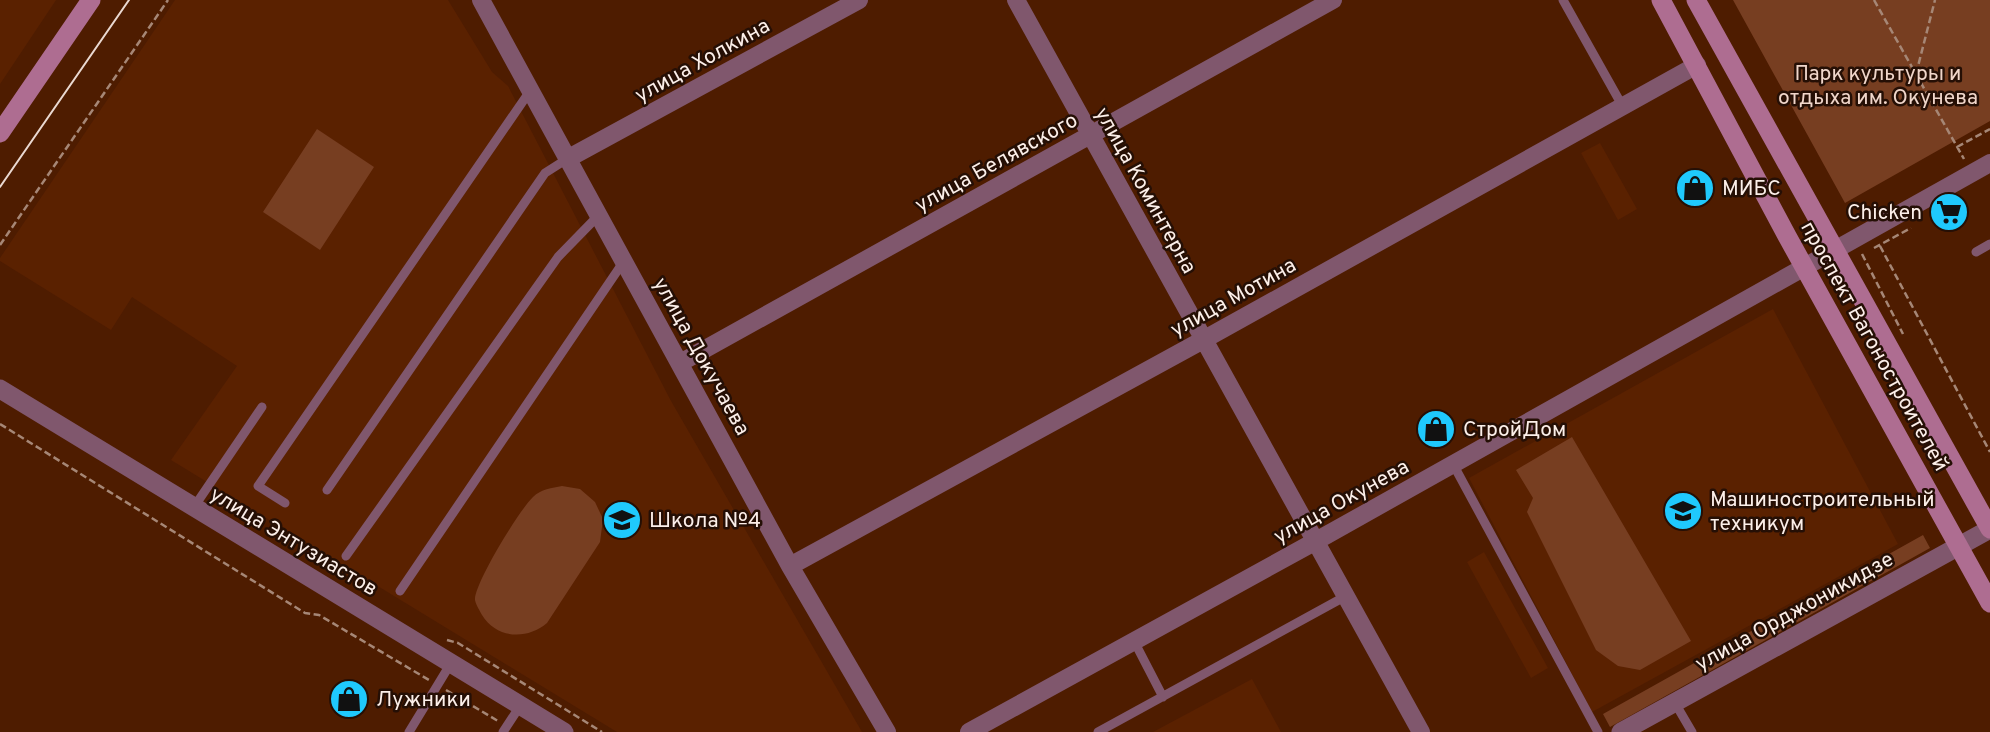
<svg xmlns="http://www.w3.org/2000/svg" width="1990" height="732" font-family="Overpass,sans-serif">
<rect width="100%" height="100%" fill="#4e1c00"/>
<path fill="#5a2100" d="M0,0H56L0,84Z
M175,0H448L492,72L508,86L671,401L862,732H617L171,460L237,366L132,297L111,330L0,261V258Z
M1600,143L1637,209L1618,220L1581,153Z
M1773,309L1898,544L1592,712L1469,478Z
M1484,552L1548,668L1531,678L1467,562Z
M1252,679L1281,732H1153Z"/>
<path fill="#773e21" d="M1733,0H1990V121L1845,203Z
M317,129L374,167L320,250L263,212Z
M1572,437L1691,641L1640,670L1618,666L1596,650L1527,512L1533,498L1516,470Z
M562,486L580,489L595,502L603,519L600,542L547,623C527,640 497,639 482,615C480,611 476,605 475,600C474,584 520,509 533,497C541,489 552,488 562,486Z
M1923,535L1930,548L1610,727L1603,714Z"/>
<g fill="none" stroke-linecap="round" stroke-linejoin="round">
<path stroke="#a68776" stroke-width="2.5" stroke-dasharray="7 3.5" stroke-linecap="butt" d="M1874,0L1964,159
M1916,74L1935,0
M1957,147L1990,129
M0,245L168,0
M1880,246L1990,452
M1874,248L1911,228
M1862,254L1903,334
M0,424L305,613L319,615L429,680
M447,640L458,643L602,732
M446,690L498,721"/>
<path stroke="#80576d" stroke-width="9" d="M1563,0L1623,107
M1976,252L1990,244
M1453,464L1598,732
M327,490L545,173L567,159
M285,503L258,486L530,91
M194,507L262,407
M346,556L558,257L597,217
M400,591L624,261
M1134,641L1163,697
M1675,703L1692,732
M409,732L451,663
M503,732L520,706
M1098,732L1346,596"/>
<path stroke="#80576d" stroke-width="18" d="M481,0L790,566L887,732
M1016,0L1421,732
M567,159L859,0
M680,363L1333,0
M790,566L1203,340L1697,65
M969,732L1316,541L1990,163"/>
<path stroke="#80576d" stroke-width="19" d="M0,389L564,732
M1621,732L1990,529"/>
<path stroke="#ae6d91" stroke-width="19" d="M1661,0L1787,236L1990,603
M1696,0L1990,529
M0,133L91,0"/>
<path stroke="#ead9d1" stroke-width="2" d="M0,187L129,0"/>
</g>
<defs>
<symbol id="shop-disc" viewBox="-11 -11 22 22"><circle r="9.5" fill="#1fc9fd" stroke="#250f05"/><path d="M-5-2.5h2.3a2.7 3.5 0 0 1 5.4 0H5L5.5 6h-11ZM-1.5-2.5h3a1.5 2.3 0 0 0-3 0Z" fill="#111"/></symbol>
<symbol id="supermarket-disc" viewBox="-11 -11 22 22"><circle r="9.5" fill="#1fc9fd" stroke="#250f05"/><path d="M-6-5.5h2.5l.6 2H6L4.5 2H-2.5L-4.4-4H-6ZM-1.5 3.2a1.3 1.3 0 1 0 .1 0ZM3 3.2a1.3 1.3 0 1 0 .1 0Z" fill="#111"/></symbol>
<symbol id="university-disc" viewBox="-11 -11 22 22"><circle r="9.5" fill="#1fc9fd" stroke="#250f05"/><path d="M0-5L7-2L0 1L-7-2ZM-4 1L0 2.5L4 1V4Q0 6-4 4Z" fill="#111"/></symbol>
<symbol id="school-disc" viewBox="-11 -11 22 22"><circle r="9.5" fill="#1fc9fd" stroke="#250f05"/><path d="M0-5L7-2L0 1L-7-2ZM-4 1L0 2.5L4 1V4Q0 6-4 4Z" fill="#111"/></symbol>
</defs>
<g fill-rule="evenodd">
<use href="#shop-disc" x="1673" y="166" width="44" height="44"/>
<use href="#supermarket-disc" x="1927" y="190" width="44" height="44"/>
<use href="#shop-disc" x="1414" y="407" width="44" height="44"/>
<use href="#university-disc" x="1661" y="489" width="44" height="44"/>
<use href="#school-disc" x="600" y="498" width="44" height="44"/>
<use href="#shop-disc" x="327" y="677" width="44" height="44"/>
</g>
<g text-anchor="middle" stroke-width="5" stroke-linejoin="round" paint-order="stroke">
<g font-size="21" fill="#fcefe9" stroke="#250f05">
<text transform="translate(702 60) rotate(-29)" y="7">улица Холкина</text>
<text transform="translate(996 162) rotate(-29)" y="7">улица Белявского</text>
<text transform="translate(1146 190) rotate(61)" y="7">улица Коминтерна</text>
<text transform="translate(1233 297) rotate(-29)" y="7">улица Мотина</text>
<text transform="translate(1875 346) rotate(61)" y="7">проспект Вагоностроителей</text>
<text transform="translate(702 356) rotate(61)" y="7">улица Докучаева</text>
<text transform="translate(1341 501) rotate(-29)" y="7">улица Окунева</text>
<text transform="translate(294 541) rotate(31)" y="7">улица Энтузиастов</text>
<text transform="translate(1794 611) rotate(-29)" y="7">улица Орджоникидзе</text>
</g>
<g font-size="21" fill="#f0d6ca" stroke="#250f05">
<text x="1878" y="80">Парк культуры и<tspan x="1878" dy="24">отдыха им. Окунева</tspan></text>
</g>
<g font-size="21" fill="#fcefe9" stroke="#250f05" text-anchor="start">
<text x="1722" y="195">МИБС</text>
<text x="1922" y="219" text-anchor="end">Chicken</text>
<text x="1463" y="436">СтройДом</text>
<text x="1710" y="506">Машиностроительный<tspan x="1710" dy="24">техникум</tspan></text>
<text x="649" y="527">Школа №4</text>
<text x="376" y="706">Лужники</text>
</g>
</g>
</svg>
